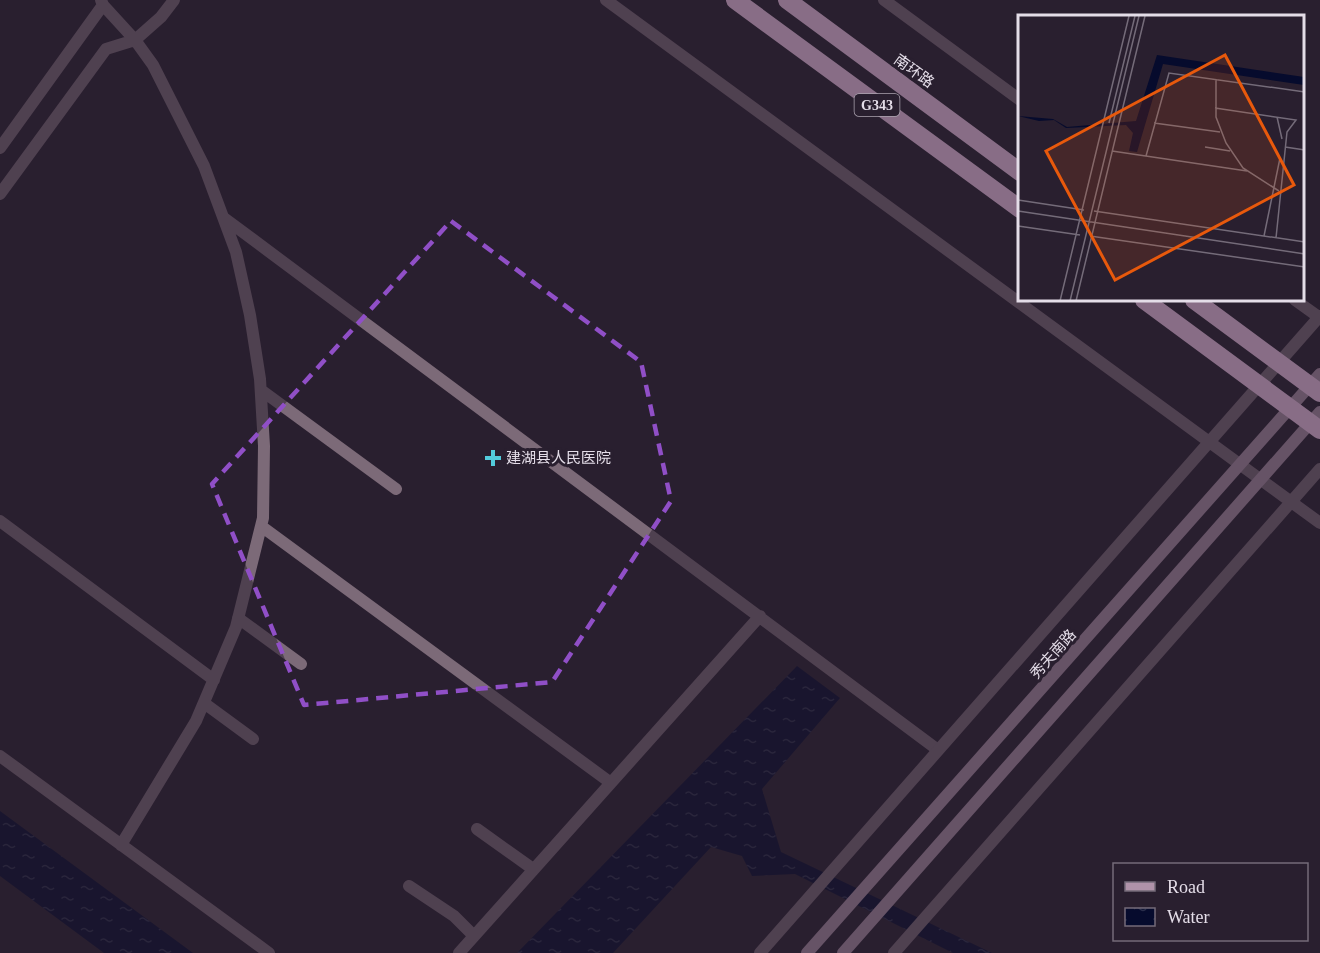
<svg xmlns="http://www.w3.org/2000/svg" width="1320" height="953" font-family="'Times New Roman','Noto Sans SC',serif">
<defs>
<pattern id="water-ripples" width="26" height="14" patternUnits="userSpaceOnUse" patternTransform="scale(1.5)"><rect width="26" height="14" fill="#060b2d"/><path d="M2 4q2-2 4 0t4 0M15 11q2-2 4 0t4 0" fill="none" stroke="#2a2e4b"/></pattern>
</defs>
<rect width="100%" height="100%" fill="#291f2f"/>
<path fill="url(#water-ripples)" d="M797,666L840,698L762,789L781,852L992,953H953L795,874L752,876L742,856L711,847L613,953H517Z
M0,811L193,953H104L0,876Z"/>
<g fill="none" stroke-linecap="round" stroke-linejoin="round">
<path stroke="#7c6a78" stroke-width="12" d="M103,5L135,40L153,65L204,166L236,252L250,315L260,379L264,446L263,518L236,627L196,721L121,845
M0,148L103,5L101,0
M0,194L106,49L135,40L161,17L174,0
M224,218L938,750
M261,390L396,489
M0,521L214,680
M261,526L611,783
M238,618L301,664
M204,703L253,739
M0,756L269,953
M477,829L533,869
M409,886L454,916L474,936
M459,953L760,616"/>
<path stroke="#7c6a78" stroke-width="12" d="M606,0L1320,523
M884,0L1020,100
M1295,300L1320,318
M760,953L1320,316
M894,953L1320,469"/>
<path stroke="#af92a9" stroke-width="12" d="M807,953L1320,374
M843,953L1320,412"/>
<path stroke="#facdf0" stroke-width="18" d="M735,0L1020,209
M787,0L1020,172
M1144,300L1320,430
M1194,300L1320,393"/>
</g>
<path d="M0 0H1320V953H0ZM451,221L641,362L671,501L552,682L304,705L212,484Z" fill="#291f2f" fill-opacity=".55" fill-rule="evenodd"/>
<path fill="none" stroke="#904fc7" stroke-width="4.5" stroke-dasharray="12 8" stroke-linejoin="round" d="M451,221L641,362L671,501L552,682L304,705L212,484Z"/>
<path fill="#53cbdc" stroke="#291f2f" stroke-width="2" d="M490 449h6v6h6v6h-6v6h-6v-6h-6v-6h6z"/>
<g text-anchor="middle" stroke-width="6" stroke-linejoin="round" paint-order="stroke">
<rect fill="#291f2f" stroke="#aca4b0" stroke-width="1.5" x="854.5" y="94" width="45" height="22" rx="4.5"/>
<g font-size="14" font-weight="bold" fill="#e4dde8">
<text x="877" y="110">G343</text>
</g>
<g font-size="15" fill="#e4dde8" stroke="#291f2f">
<text transform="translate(914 71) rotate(36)" y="5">南环路</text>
<text transform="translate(1053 654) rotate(-48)" y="5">秀夫南路</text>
</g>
<g font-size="15" fill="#e4dde8" stroke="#291f2f" text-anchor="start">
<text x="506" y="463">建湖县人民医院</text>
</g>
</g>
<g transform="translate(1018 15)">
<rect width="286" height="286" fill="#291f2f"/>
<path d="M139,40L286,62V70L145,49L119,137L111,136L115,118L108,110L48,113L36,105L21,106L0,101L35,104L49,112L118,106Z" fill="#060b2d"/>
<path fill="none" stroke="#746b79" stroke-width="1.5" d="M198,64V102L208,128L225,153L261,176M197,93L278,105L269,117L258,223M259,102L264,124M91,108L117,1M136,108L202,117M187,132L212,136M267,132L287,135M94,136L229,156M128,141L151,58L287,77M0,185L66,195M0,196L287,239M76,196L287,227M0,211L62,220M72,221L287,252M246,221L262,143M42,286L111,1M52,286L121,1M58,286L127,1"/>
<path fill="#e8590c" fill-opacity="0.15" stroke="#e8590c" stroke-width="3" d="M207,40L276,170L97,265L28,136Z"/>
<rect width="286" height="286" fill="none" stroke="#e4dde8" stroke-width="3"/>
</g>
<rect x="1113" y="863" width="195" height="78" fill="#291f2f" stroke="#746b79" stroke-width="1.5"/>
<rect x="1125" y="882" width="30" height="9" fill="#af92a9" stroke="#746b79" stroke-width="1.5"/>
<text x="1167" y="893" font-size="18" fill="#e4dde8">Road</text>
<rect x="1125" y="908" width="30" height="18" fill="url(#water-ripples)" stroke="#746b79" stroke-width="1.5"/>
<text x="1167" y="923" font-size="18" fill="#e4dde8">Water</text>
</svg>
